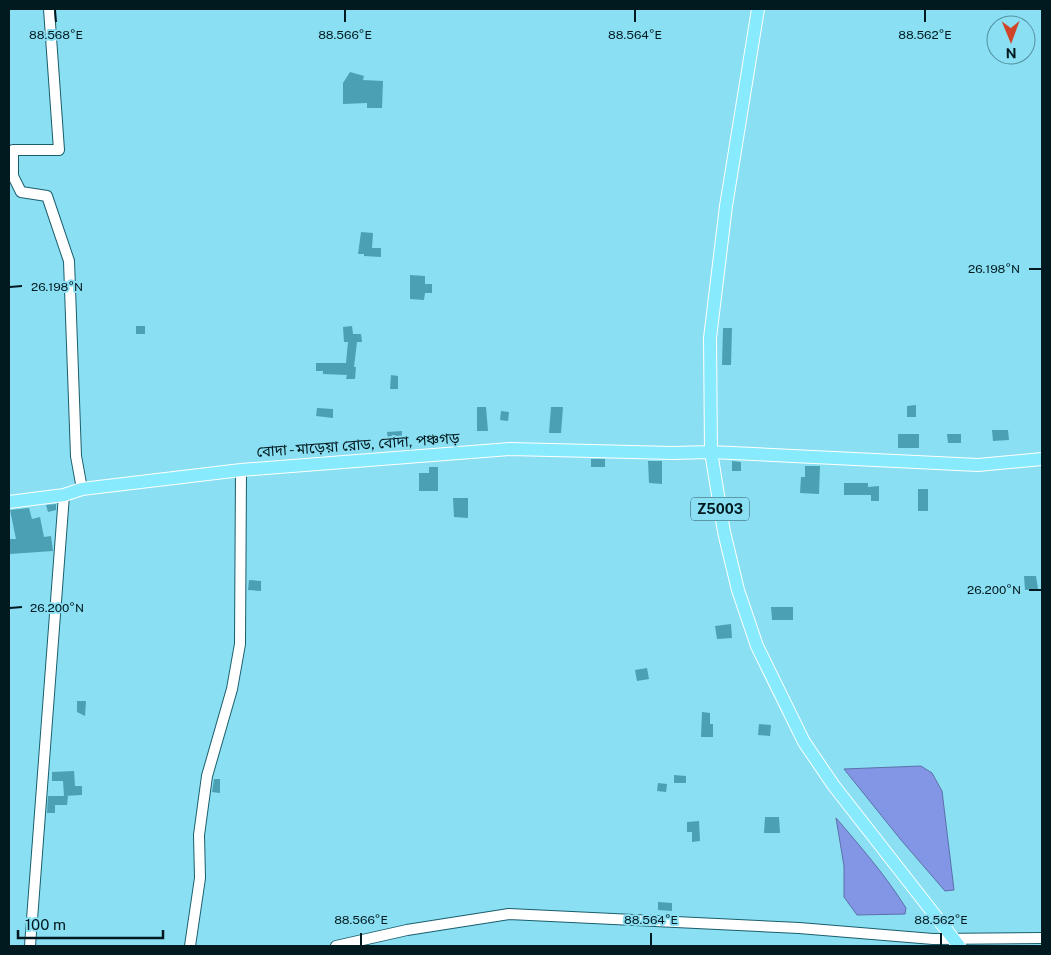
<svg xmlns="http://www.w3.org/2000/svg" width="1051" height="955" font-family="'Public Sans','Noto Sans Bengali',sans-serif">
<rect width="100%" height="100%" fill="#8adff2"/>
<path fill="#8395e5" stroke="#5c70aa" d="M921,766L932,773L942,791L954,890L945,891L901,840L844,769Z
M836,818C861,847 886,876 906,908L905,914L857,915L844,897V866Z"/>
<path fill="#4ba1b3" d="M350,72L364,76L363,80L383,81L382,108H367V103L343,104V83Z
M361,232L373,233L372,248H381V257L364,256V254H358Z
M410,275L425,276V284H432V293H425L424,300L410,299Z
M136,326H145V334H136Z
M352,326L353,334H361L362,342H357L354,367H356L355,379H346L347,375L323,374V371H316V363H346L348,342H344L343,327Z
M723,328H732L731,365H722Z
M391,375L398,376V389H390Z
M916,405V417H907V406Z
M477,407H486L488,431H477Z
M551,407H563L561,433H549Z
M317,408L333,409V418L316,416Z
M501,411L509,412L508,421L500,420Z
M992,430H1008L1009,440L993,441Z
M402,431V439L388,440L387,432Z
M898,434H919V448H898Z
M947,434H961V443H948Z
M591,459H605V467H591Z
M648,461H662V484L649,483Z
M732,461L741,462V471H732Z
M805,466H820L819,494L800,493L801,477H805Z
M429,467H438V491H419V473H429Z
M844,483H868V487L879,486V501H871V495H844Z
M918,489H928V511H918Z
M453,498H468V518L454,517Z
M56,504V510L48,512L46,505Z
M29,508L32,519L40,517L44,537L51,536L53,551L10,554L9,539H16L10,510Z
M1024,576H1036L1038,589L1025,590Z
M249,580L261,581V591L248,590Z
M771,607H793V620H772Z
M731,624L732,638L717,639L715,626Z
M647,668L649,679L637,681L635,670Z
M77,701H86L85,716L77,712Z
M702,712L710,713V724H713V737H701Z
M759,724L771,725L770,736L758,735Z
M74,771L75,786H82V795L64,796L63,781H52V772Z
M674,775L686,776V783H674Z
M214,779H220V793L212,792Z
M658,783L667,784L666,792L657,791Z
M48,796H68L67,805H55V813H47Z
M765,817H779L780,833H764Z
M699,821L700,841L692,842V832H687V822Z
M658,902L672,903V911L658,910Z"/>
<g fill="none" stroke-linecap="round" stroke-linejoin="round">
<defs>
<path id="minor" d="M49,9L59,150H13V176L21,192L47,196L69,261L76,456L82,489
M30,946L64,495
M190,946L200,878L199,835L207,776L232,689L240,644L241,470
M336,946L407,930L509,914L799,928L933,939L1042,938"/>
<path id="major" d="M758,9L726,206L710,338L711,452L724,532L738,590L757,646L804,742L834,786L959,946
M9,502L64,495L82,489L241,470L510,449L673,453L711,452L978,465L1042,459"/>
</defs>
<use href="#minor" stroke="#1a5e6c" stroke-width="12"/>
<use href="#major" stroke="#fff" stroke-width="14"/>
<use href="#minor" stroke="#fff" stroke-width="10"/>
<use href="#major" stroke="#88ebfd" stroke-width="12"/>
</g>
<path fill="none" stroke="#011a20" stroke-width="2" d="M55,10L56,22M345,10V22M635,10V22M925,10V22M1029,269H1041M10,287L22,286M1029,590H1041M10,608L22,607M361,933V945M651,933V945M941,933V945"/>
<g text-anchor="middle" stroke-width="4" stroke-linejoin="round" paint-order="stroke">
<rect fill="#8adff2" stroke="#2a555f" stroke-width="1" x="691" y="497.5" width="58" height="23" rx="4"/>
<g font-size="14" font-weight="bold" fill="#011a20">
<text x="720" y="514">Z5003</text>
</g>
<g font-size="15" fill="#011a20" stroke="#8adff2">
<text transform="translate(358 445) rotate(-4)" y="5">বোদা - মাড়েয়া রোড, বোদা, পঞ্চগড়</text>
</g>
</g>
<g font-size="12" text-anchor="middle" fill="#011a20" stroke="#8adff2" stroke-width="4" stroke-linejoin="round" paint-order="stroke">
<text x="56" y="39">88.568°E</text>
<text x="345" y="39">88.566°E</text>
<text x="635" y="39">88.564°E</text>
<text x="925" y="39">88.562°E</text>
<text x="994" y="273">26.198°N</text>
<text x="57" y="291">26.198°N</text>
<text x="994" y="594">26.200°N</text>
<text x="57" y="612">26.200°N</text>
<text x="361" y="924">88.566°E</text>
<text x="651" y="924">88.564°E</text>
<text x="941" y="924">88.562°E</text>
</g>
<rect width="1051" height="955" fill="none" stroke="#011a20" stroke-width="20"/>
<g transform="translate(1011 40) rotate(179)"><circle r="24" fill="#8adff2" stroke="#53909e"/>
<path d="M0-4L9 19L0 12L-9 19Z" fill="#d04529"/>
<text y="-8" font-size="14" font-weight="bold" text-anchor="middle" fill="#011a20">N</text>
</g>
<path d="M18 930v8h145v-8" fill="none" stroke="#011a20" stroke-width="2.5"/>
<text x="25" y="930" font-size="15" fill="#011a20" stroke="#8adff2" stroke-width="4" paint-order="stroke">100 m</text>
</svg>
